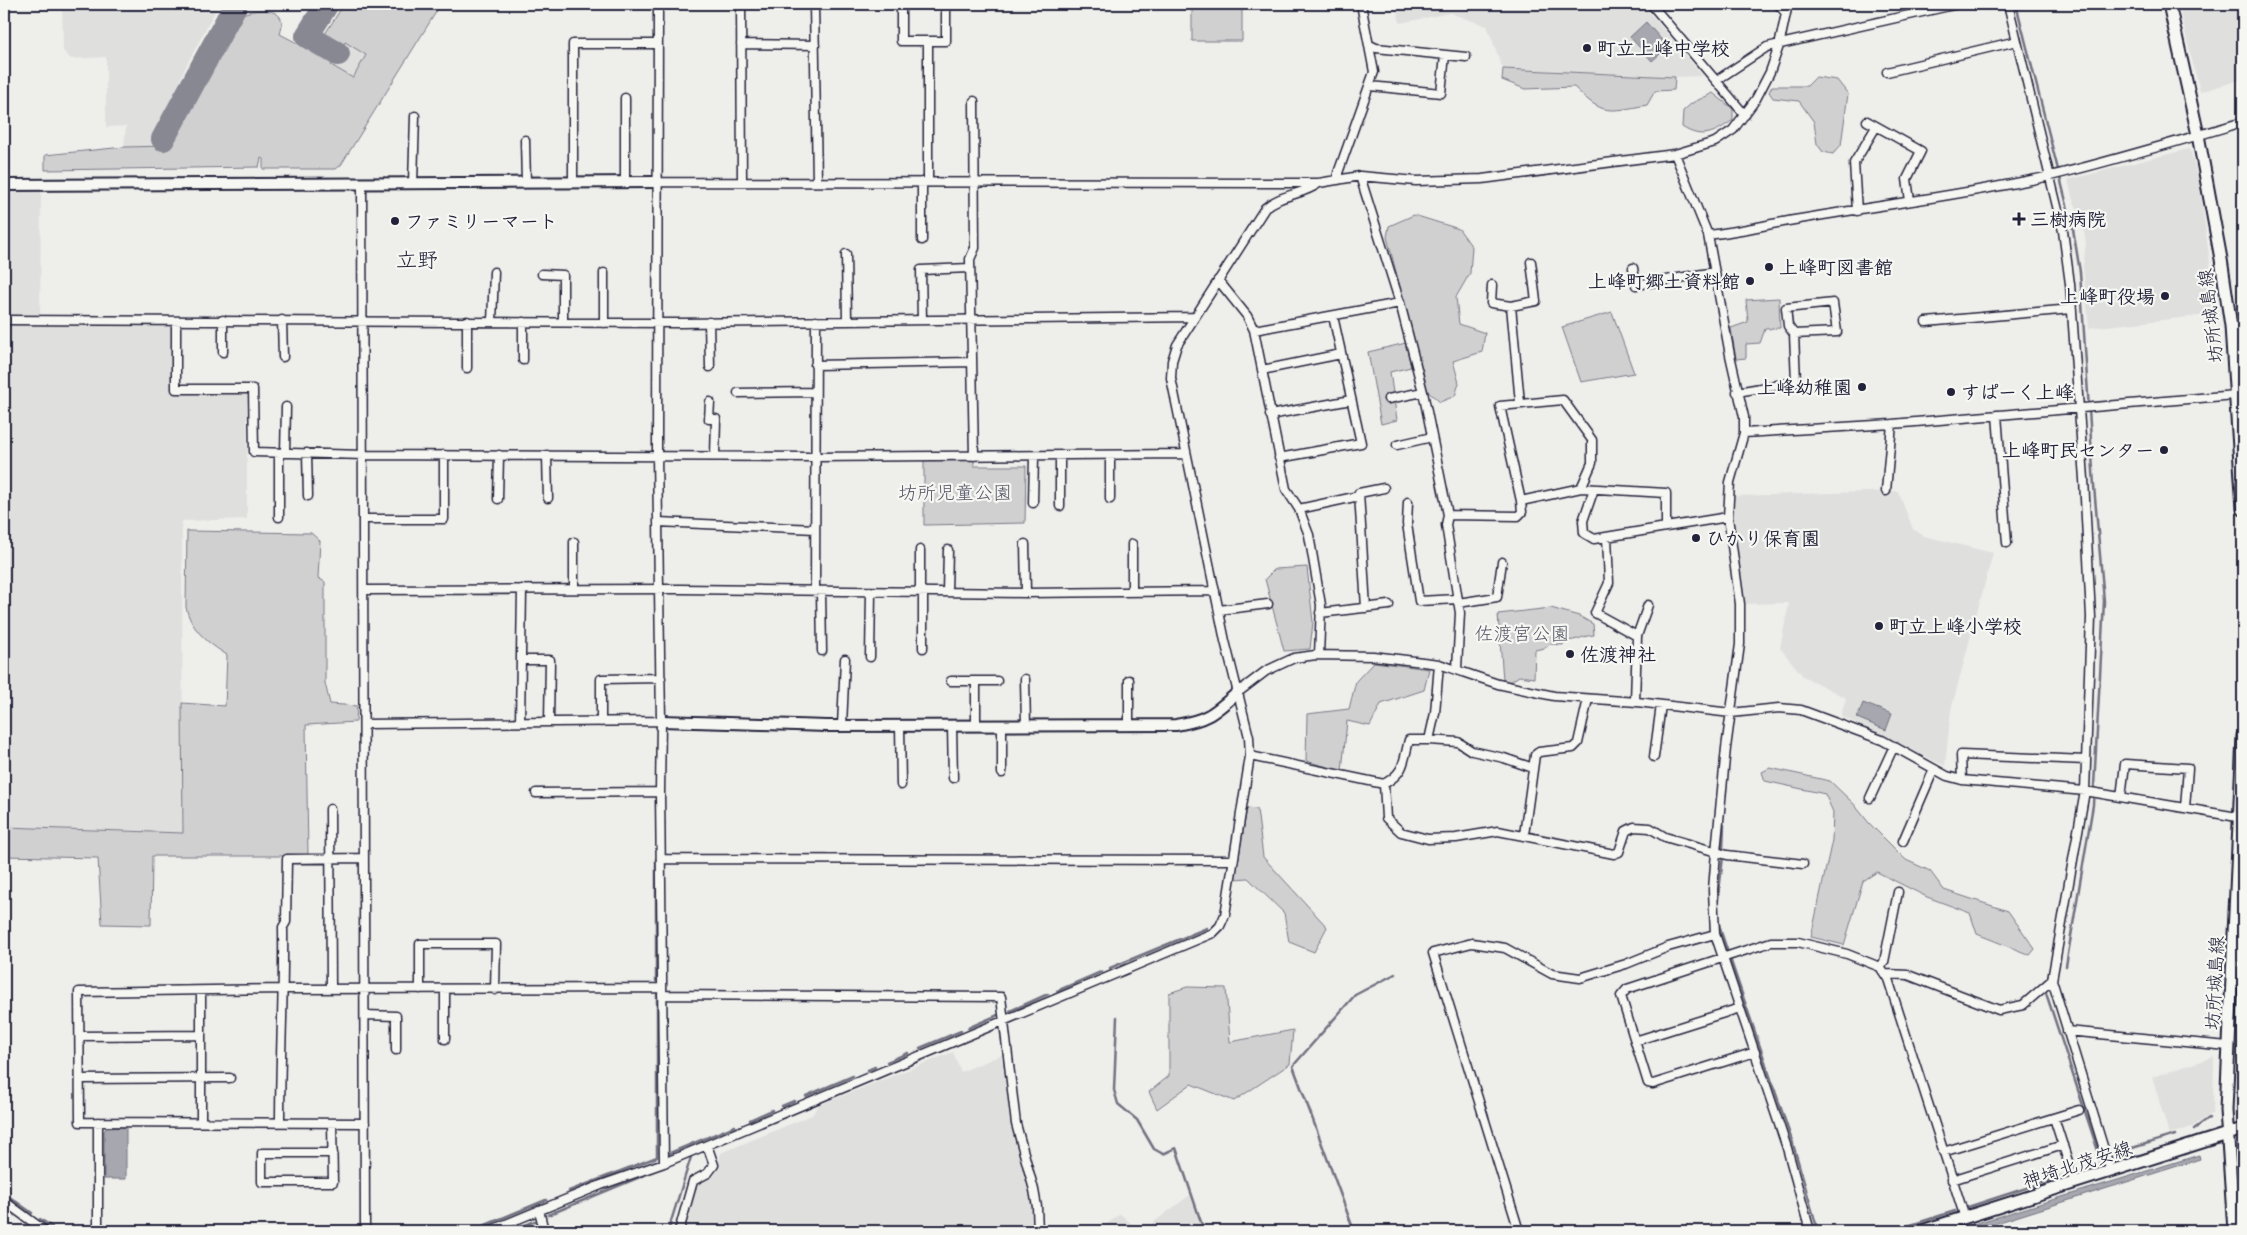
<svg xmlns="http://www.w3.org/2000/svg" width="2247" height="1235" font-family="'Patrick Hand','Klee One',sans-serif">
<rect width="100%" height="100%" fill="#eeeeeb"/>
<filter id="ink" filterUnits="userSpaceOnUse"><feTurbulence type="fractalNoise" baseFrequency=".02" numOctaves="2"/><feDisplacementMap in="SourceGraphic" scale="10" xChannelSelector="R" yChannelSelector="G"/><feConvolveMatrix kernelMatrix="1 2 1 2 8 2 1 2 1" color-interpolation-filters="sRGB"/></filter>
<g filter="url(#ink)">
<path fill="#dfdfde" d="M62,4H219L187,64L151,146L124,147L126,126L106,127V57L71,59L63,51Z
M1396,4H1642L1703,76L1675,77L1503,69L1487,26L1450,13L1400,23Z
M2178,4H2243V79L2200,92Z
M345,42L366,55L353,78L331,65Z
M2188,149L2191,152L2199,182L2217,314L2089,328L2083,266L2086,243L2081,216L2073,200L2068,180Z
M4,191H41L40,315H4Z
M171,324L172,392L247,393V519L182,521L183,833L4,827V325Z
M1898,491L1913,529L1924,536L1993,553L1951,710L1945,766L1841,716L1846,698L1803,676L1780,648L1789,603L1743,604L1732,516L1734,496Z
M953,1052L961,1072L1001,1055L1014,1136L1033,1205V1231H684L698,1183L715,1175L721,1153L812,1115L819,1105Z
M2214,1057L2213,1113L2192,1127L2169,1134L2152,1077Z
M1190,1195L1202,1231H1142Z
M1120,1214L1140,1231H1098Z"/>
<path fill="#d0d0d1" stroke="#797986" d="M344,4H441L341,165L336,169H263V159L261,158L259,167L45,170V155L124,147L167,146L228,29C232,24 235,19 241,15C251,9 281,6 282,23C282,26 281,31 280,34L333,62L331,65L353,78L366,55L345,42L344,44L325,34Z
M1192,4H1242V41H1192Z
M1503,69L1675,77L1674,90L1655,91L1647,105C1608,112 1603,116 1574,87L1525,89L1502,80Z
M1816,77L1837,80L1848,94L1841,145L1833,154L1823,152L1817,144L1814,122L1799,101L1773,98L1769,92L1772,86H1807Z
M1713,93L1733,109V120C1715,133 1702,140 1682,127L1683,111L1692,103Z
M1414,215L1459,229L1472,247L1470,273L1456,297L1459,324L1485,333L1482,352L1453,361L1459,383L1455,396L1440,402L1427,391L1387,237L1389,226Z
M1779,298L1780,328L1765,329L1760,343L1746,344V358L1736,359L1731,328L1748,322L1746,300Z
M1612,312L1634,373L1581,382L1562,327Z
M1406,343L1411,367L1390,372L1397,420L1381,424L1368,352Z
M924,460H974V466H1026L1025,523L924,525Z
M187,531L311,533L320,541L318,578L325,582V683L330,704L357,706L356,722L306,725L308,856H152L151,925L102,924L98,858L4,856V827L183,833L182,703L225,706L227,655C208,643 191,630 186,607Z
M1307,567L1313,622L1310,649L1284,651L1265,579L1275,569Z
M1551,608L1579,616L1593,624L1594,635C1582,636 1577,641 1564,641L1563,645L1550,644L1545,648L1535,650L1534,678L1519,676L1510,682L1503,680L1498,614Z
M1374,662L1429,669L1424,690L1381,704L1370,726L1347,721L1342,771L1306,761L1307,714L1349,709L1356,681Z
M1770,768L1830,781L1853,803L1869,823L1906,860L1930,871L1944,890L2008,911L2035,949L2030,955L1977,934L1970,913L1927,897L1877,872L1863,881L1844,945L1811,937L1832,840L1833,812L1825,794L1765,781L1762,772Z
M1247,808L1257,809L1263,857L1327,927L1314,952L1289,942L1284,913L1248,878L1235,879Z
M1187,987L1226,988L1230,1042L1293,1030L1290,1064L1234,1101L1191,1084L1157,1109L1149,1092L1169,1076V993Z"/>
<path fill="#a7a7af" stroke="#727281" d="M1646,22L1668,47L1652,61L1630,37Z
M1863,703L1892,714L1886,730L1857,718Z
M126,1127V1179H104V1131L106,1128Z
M2199,1155L2200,1159L1971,1231H1951Z"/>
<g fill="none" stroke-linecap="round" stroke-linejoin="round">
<path stroke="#727281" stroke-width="2.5" d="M2016,4L2073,229L2080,272L2094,486L2104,601L2093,805L2066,966
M2242,275L2243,259
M2243,284V286
M1723,851L1724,825
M656,859V981
M1717,908L1723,857
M1717,916L1721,932L1793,1144L1818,1231
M1110,968L1207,928
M1057,991L1101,972
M2046,993L2103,1166
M1010,1011L1048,994
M1117,1017L1114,1090L1118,1104L1137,1120L1154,1149L1163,1154L1176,1148L1204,1231
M968,1028L998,1015
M920,1048L961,1031
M887,1062L908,1053
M868,1070L875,1067
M806,1096L853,1076
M782,1106L794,1101
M750,1120L772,1110
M2194,1129L2209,1118
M2129,1149L2175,1135
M670,1153L735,1126
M2113,1161L2122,1158
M2077,1172L2103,1163
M569,1191L657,1157V995
M11,1198L32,1213
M1968,1207L2066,1175
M548,1215L652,1172
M40,1219L52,1227
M471,1231L546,1200
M512,1231L535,1221
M668,1231L691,1157
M1354,1231L1293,1066L1355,995L1395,974
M1892,1231L1955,1211"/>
<path stroke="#888893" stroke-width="24" d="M327,4L307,36L338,54
M163,139L236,4"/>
<defs>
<path id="minor" d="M658,4L657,455L661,721L660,792L664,1163
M741,4L742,182
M814,4L817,182
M901,4V41H946V4
M1651,4L1745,115
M1778,4L1785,12
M2008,4L2063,231L2070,284L2084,479L2091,617L2085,791L2052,980L2111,1172
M928,41V182
M741,44L815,45
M1370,45L1376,48L1466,57
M1887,72L2017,41
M1717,80L1767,47L1958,4
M1370,86L1441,93L1445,55
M625,98V182
M974,101L975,248L970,259L974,456
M1867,121L1921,151L1907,179L1910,201
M525,140L526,183
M1675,154L1708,235L1730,355L1744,417V433L1730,482L1728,517L1740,604V644L1726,748L1716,852L1713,890L1715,934L1787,1148L1810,1231
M1360,176L1400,303L1423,392L1448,515L1446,525L1460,613L1457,668
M1338,180V173L1374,72L1361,4
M658,182L1319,183L1360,176L1416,181L1482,179L1675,154L1715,142L1733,130L1756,99L1770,72L1779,46L1788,4
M922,182V240
M362,183L365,1231
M413,183L415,116
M573,183V44H658
M1857,211L1854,163L1876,127
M1708,235C1737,232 1765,225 1794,220C1879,205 1966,195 2050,176C2116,160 2179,141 2243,122
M846,254L847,321
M1633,268L1636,285L1715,272
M604,273V323
M542,274L563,275V322
M1218,280L1247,316L1254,330L1286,489L1299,509L1309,535L1321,605L1319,655
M1492,285L1491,303L1511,306L1536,301L1531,262
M1511,306L1520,403
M4,320L679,323L1194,317
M223,320V352
M282,320L283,357
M922,320L921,270L970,268
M176,321V389H253L254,452L364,455L815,457L1185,454
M467,321V368
M492,322L494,272
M709,322L710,367
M1926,322L2072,309
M1254,330L1400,303
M523,360V322
M815,365L972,362
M1262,370L1341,354
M1737,392L1796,382L1794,334L1788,326L1786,308L1833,303L1837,332L1794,334
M738,393L815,392
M1388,399L1423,392
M710,402L709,419H716L715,456
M1270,415L1351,400
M1997,415L2007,543
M1744,433L1892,424L2235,395
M1397,445L1432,437
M285,453L286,407
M307,453L308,496
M547,455L548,498
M1110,455V499
M1060,456V506
M1279,458L1361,443L1333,316
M1594,489L1583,521L1584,533L1594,539L1666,527
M1886,491L1892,424
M498,499L499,455
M1521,501L1500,406L1563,400L1592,440V463L1581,488
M1408,502L1407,524L1419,601L1458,599
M1033,503L1034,456
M1299,509L1359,496
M1448,515L1518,516L1522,512L1521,501L1581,488L1666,493V527L1728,517
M279,517V453
M364,519H444V455
M658,522L815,529
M1607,537L1609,583L1595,613L1637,636L1635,702
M574,542V589
M1025,544L1026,593
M920,550V588L923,592V648
M364,590L680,589L1026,593L1215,591
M815,592L816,321
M821,592L822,651
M947,592L948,550
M1132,592V544
M1458,603L1497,597L1502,562
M1366,608L1359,493L1384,488
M1219,610L1268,604
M1320,613L1389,605
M1637,636L1648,605
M870,657L871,592
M521,660H550L549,722
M1025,679L1026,726
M1129,680V726
M951,681H997
M976,681V726
M1237,693L1266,671L1294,658L1316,655L1373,656L1439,664L1498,684L1554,696L1637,702L1731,713L1779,708L1801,710L1882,740L1947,776L1962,780L2085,791L2243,818
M520,722L522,589
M601,722V679L661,678
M365,724L661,721
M842,726L845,659
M900,726L901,785
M952,726L953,778
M1002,726V773
M1429,740L1458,742L1472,751L1504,758L1533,768
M1250,756L1384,784C1405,772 1403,763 1409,740H1429L1435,713L1439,664
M1654,757L1661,705
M1962,780L1961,755L2086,760
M1384,784L1386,818L1401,832L1428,839L1456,838L1498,831L1614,854L1619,852L1626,831L1634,827L1650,828L1665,837L1727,855L1803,864
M536,793L660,792
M2121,797L2125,764L2188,768L2185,808
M1870,798L1894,746
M330,809L331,989
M1524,835L1535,755L1539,752L1573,748L1578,743L1588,699
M1903,841L1934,769
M661,859L1233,860
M1880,967L1884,962L1898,892
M1886,974L1908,975L1999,1010L2023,1005L2052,980
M420,989V944H496L495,990
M201,992V1122
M662,995L1001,997L1016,1124L1034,1190L1037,1207L1038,1231
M365,1015L396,1016V1050
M2067,1031L2228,1046
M80,1036L201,1035
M445,1039V989
M1635,1041L1740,1008
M1755,1052L1653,1084L1648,1083L1621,996L1627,989L1771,942H1798L1847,954L1880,967L1888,979L1965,1218
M80,1079L230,1078
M2054,1118L2075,1183
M280,1122C280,1056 284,992 283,927L286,922L287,859L363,858
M332,1123L333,1182H262V1153H333
M365,1123L80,1122L79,992L284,989L662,988
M1943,1152L2079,1110
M1952,1180L2063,1145
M4,1201L45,1231
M539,1210L544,1231
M4,1216L5,1202
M98,1231V1122
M489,1231L601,1185L664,1163L1213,933L1220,926L1225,915L1250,756L1249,737L1225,641L1171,378L1172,361L1177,345L1265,208C1281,194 1303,195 1319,183
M679,1231L693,1181L708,1173L714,1165L707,1145
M1519,1231L1433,953L1472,943L1505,948L1552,974L1580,978L1626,964L1668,947L1715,934"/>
<path id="tertiary" d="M4,185L658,182
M661,721L827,726L1176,725C1207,720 1213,714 1237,693"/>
<path id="secondary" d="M2169,4L2198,135L2221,259L2231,326L2243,509
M1922,1231L2243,1129
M2234,1231L2226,1110L2243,736"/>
</defs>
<use href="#minor" stroke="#22223b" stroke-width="11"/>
<use href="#tertiary" stroke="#22223b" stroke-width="14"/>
<use href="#secondary" stroke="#22223b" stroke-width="15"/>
<use href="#minor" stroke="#f6f6f2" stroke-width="8"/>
<use href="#tertiary" stroke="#f6f6f2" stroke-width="10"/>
<use href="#secondary" stroke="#f6f6f2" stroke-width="11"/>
</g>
</g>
<g fill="#22223b" stroke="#f6f6f2" stroke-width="2">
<circle cx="1587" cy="48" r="5"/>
<path d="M2016.5 211.5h5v5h5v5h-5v5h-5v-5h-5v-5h5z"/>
<circle cx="395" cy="221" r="5"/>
<circle cx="1769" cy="267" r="5"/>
<circle cx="1750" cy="281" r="5"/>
<circle cx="2165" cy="296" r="5"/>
<circle cx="1862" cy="387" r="5"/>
<circle cx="1951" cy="392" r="5"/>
<circle cx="2164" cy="450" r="5"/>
<circle cx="1696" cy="538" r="5"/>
<circle cx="1879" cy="626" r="5"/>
<circle cx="1570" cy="654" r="5"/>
</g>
<g text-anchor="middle" stroke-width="4.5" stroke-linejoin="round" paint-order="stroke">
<g font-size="19" font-weight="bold" fill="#22223b" stroke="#f6f6f2" text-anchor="start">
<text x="1597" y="55">町立上峰中学校</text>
<text x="2030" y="226">三樹病院</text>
<text x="405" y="228">ファミリーマート</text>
<text x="1779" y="274">上峰町図書館</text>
<text x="1740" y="288" text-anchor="end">上峰町郷土資料館</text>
<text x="2155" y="303" text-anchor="end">上峰町役場</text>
<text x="1852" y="394" text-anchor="end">上峰幼稚園</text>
<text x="1961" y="399">すぱーく上峰</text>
<text x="2154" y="457" text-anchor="end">上峰町民センター</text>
<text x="1706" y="545">ひかり保育園</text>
<text x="1889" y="633">町立上峰小学校</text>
<text x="1580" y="661">佐渡神社</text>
</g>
<g font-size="19" fill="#22223b" stroke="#f6f6f2">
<text transform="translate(2210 316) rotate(-97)" y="7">坊所城島線</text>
<text transform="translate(2214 983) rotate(-87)" y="7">坊所城島線</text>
<text transform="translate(2077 1164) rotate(-18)" y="7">神埼北茂安線</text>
</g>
<g font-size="19" fill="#565668" stroke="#f6f6f2">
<text x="955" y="499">坊所児童公園</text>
<text x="1522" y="640">佐渡宮公園</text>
</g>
<g font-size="21" fill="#22223b" stroke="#f6f6f2">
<text x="417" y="267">立野</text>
</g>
</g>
<rect width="2247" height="1235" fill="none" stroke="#f6f6f2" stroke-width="20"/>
<rect x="10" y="10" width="2227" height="1215" fill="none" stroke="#22223b" stroke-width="2" filter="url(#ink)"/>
</svg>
